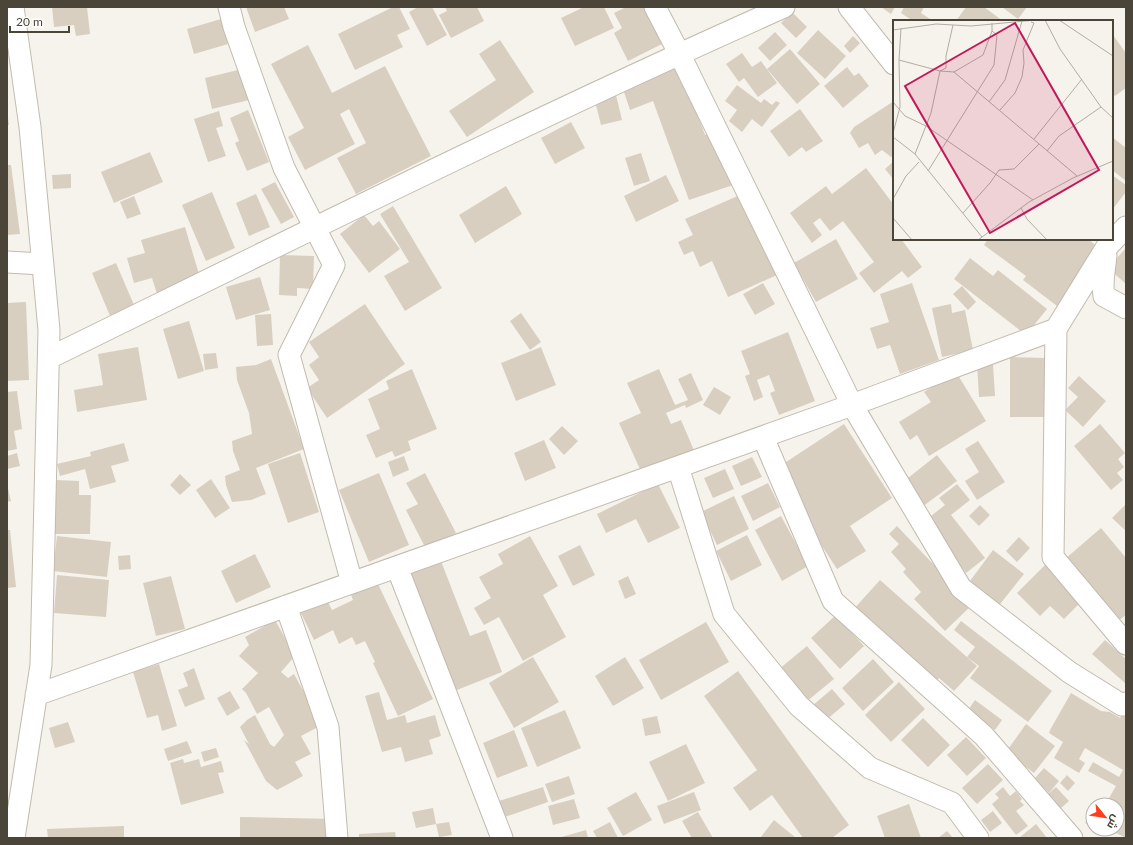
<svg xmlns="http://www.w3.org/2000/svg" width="1133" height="845" font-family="Lato,Cairo,sans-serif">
<rect width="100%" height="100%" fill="#f6f3ec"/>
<path fill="#d8cfc1" d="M52,7H87L90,34L76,36L74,25L54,27Z
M246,7H284L289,19L255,32Z
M393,7H399L410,29L397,35L403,47L355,70L338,34Z
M418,7H432L447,35L427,46L409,12Z
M445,7H477L484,21L451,38L439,15L447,11Z
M584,7H604L614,28L575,46L561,18Z
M626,7H644L662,44L628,61L614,33L622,28L614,13Z
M881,7H895L891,14Z
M904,7H924L921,13L933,21H913L901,13Z
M966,7H984L1003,21H956Z
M1002,7H1027L1018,19Z
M792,12L807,27L796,38L781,23Z
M221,19L228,44L194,54L187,29Z
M818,30L846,56L825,79L797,53Z
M775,32L787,45L770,61L758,48Z
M1113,35L1126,53V88L1115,96L1112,92Z
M853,36L860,43L850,53L844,46Z
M500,40L534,92L467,137L449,111L496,80L479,54Z
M308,45L332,93L385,66L431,156L356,194L337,158L366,143L349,109L340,114L355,144L305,170L288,137L304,128L271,64Z
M790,49L820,84L797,104L767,69Z
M742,53L752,67L761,61L777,83L758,97L744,78L739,82L726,64Z
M680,66L705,135L714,132L733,185L689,200L653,101L630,110L622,86Z
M847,67L854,76L859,73L869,86L843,108L824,86Z
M242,69L249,100L212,109L205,78Z
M737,85L761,103L764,99L772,105L776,101L780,103L762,127L752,119L742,132L729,121L737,110L725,101Z
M616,95L622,120L601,125L595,101Z
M894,101V155L891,157L882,150L875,155L868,143L859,148L850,133L854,127Z
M800,109L823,141L806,152L802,147L789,157L770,131Z
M248,110L269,162L247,171L235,143L239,141L230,118Z
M7,111L9,125H7Z
M219,111L223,126L216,128L226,156L208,162L194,119Z
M571,122L585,148L555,164L541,138Z
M1112,137L1126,148V181L1112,170Z
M150,152L163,182L114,203L101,172Z
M641,153L650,181L634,186L625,158Z
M894,161V180L885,169Z
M7,165H11L20,234L7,235Z
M866,168L894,205V239H901L922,267L908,278L902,271L874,293L859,273L874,262L843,221L830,231L820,218L813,223L822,235L812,243L790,213L826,186L832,194Z
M71,174V188L53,189L52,175Z
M666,175L679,201L636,222L624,196Z
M1112,175L1126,185V192L1112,210Z
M275,182L294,217L281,224L261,189Z
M506,186L522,214L475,243L459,215Z
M212,192L235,248L206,261L182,205Z
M256,194L270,227L249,236L236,203Z
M740,195L777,275L728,297L712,261L700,267L693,251L684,255L678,242L693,235L685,219Z
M134,196L141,214L127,219L120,202Z
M393,206L442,288L405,311L384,276L409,262L380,214Z
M364,215L373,226L379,221L400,249L369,273L340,234Z
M185,227L201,281L157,294L152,278L134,283L127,258L145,253L141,240Z
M836,239L858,279L816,302L794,263Z
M988,239H1088L1100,249L1057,306L1023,280L1026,276L984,245Z
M1126,248V284L1108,268Z
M280,255L314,256L313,289L297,288V296L279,295Z
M970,258L993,276L998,270L1047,309L1026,335L954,279Z
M116,263L137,312L113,323L92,273Z
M260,277L270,310L236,320L226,287Z
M763,283L775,304L755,315L743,294Z
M912,283L939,360L900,374L890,345L877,349L870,328L889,322L880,294Z
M962,286L976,302L968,310L953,294Z
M26,302L29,380L7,381V303Z
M365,304L405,364L327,418L307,388L319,380L309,365L319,357L309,342Z
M951,304L952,313L965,310L973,350L942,357L932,308Z
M521,313L541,342L530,350L510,321Z
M271,314L273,345L257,346L255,315Z
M189,321L204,371L178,379L163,329Z
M788,332L815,401L779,415L770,393L775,391L769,375L757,380L763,397L754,401L745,376L750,374L741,351Z
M138,347L147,400L77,412L74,390L103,385L98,354Z
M541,347L556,385L516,401L501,363Z
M216,353L218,368L205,370L203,354Z
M1010,357L1047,358L1046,417H1010Z
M271,359L304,449L256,468L266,494L251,500L232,502L226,485L225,476L240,470L233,451L232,441L252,434L249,413L237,380L236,367L256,365Z
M993,364L995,396L979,397L977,365Z
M412,369L437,429L408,441L411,450L395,457L392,451L376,458L366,435L380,429L368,399L389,389L386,381Z
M659,369L675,405L688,400L678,379L691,373L703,400L686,408L685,405L666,413L671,424L681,420L696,455L644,478L619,423L641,413L627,383Z
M956,372L986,421L929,456L917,435L910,440L899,422L931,402L924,392Z
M1079,376L1106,401L1083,427L1065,410L1078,397L1068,388Z
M714,387L731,397L720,415L703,405Z
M17,391L22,429L14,431L17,449L7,451V392Z
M844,424L892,498L850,526L866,551L837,569L794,503L801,498L780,466Z
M1100,424L1125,453L1118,459L1124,467L1117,473L1123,480L1111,490L1074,446Z
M562,426L578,441L564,455L549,439Z
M544,440L556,468L525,481L514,453Z
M978,441L1005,482L977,500L965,481L979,472L965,449Z
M124,443L129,461L111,466L116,482L90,489L85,469L60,476L57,464L91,456L90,452Z
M17,453L20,466L7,469V456Z
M300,453L319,512L288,523L268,464Z
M937,455L957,481L922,507L903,482Z
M404,456L409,470L393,477L388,462Z
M752,457L762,477L741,486L732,466Z
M725,469L734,489L713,498L704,478Z
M379,473L409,545L369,562L339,490Z
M425,473L456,533L426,549L406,510L418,504L406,483Z
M180,474L191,485L180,495L170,485Z
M211,479L230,508L215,518L196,490Z
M56,480L79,481V495H91L90,534H54Z
M768,483L780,507L753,521L741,496Z
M7,484L11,501L7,502Z
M658,484L680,528L648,543L636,519L606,533L597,514Z
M957,484L970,500L951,515L985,558L966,573L927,519L945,505L939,498Z
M734,496L749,529L717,545L701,512Z
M1126,504V531L1112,518Z
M980,505L990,515L979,526L969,516Z
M781,516L808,566L782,581L755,530Z
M897,526L972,605L945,631L914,599L921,592L903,572L906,569L891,552L899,544L889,534Z
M1101,528L1126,558V615L1118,621L1065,559Z
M7,530H10L16,587L7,588Z
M747,535L762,565L731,581L716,551Z
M57,536L111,542L107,577L53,571Z
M530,536L558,586L543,595L566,637L523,661L499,617L484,625L474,608L491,598L479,577L503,564L498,554Z
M1019,537L1030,548L1017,562L1006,551Z
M580,545L595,575L573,586L558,556Z
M993,550L1024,574L997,608L967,585Z
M255,554L271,587L236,603L221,571Z
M130,555L131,569L119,570L118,556Z
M441,561L470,636L486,630L502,672L452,692L406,575Z
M1047,563L1084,599L1064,619L1050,606L1040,616L1017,593Z
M57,575L109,580L106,617L54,613Z
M171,576L185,629L156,636L143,583Z
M628,576L636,594L625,599L618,581Z
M880,580L977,666L954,691L939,678L934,682L853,610Z
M377,582L433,699L398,716L373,663L375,662L365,641L356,645L352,637L339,644L333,630L314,640L300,611L326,598L332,610L353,600L351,595Z
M836,615L864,646L840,669L811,638Z
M275,620L295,656L281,672L288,678L294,674L322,725L301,736L311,754L295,762L303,776L277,790L266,781L244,740L249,744L240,727L247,720L255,715L270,744L274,747L284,735L269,707L257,714L246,693L242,689L258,673L239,656L249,645L245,637Z
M961,621L1052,691L1028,722L970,678L979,666L967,657L975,647L954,630Z
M706,622L729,662L661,700L639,660Z
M1105,640L1126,659V684L1092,654Z
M807,646L834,679L806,702L779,669Z
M533,657L559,702L514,728L489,683Z
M625,657L644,688L613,706L595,676Z
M873,659L894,682L863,711L842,688Z
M159,664L177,726L162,731L158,715L147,718L133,672Z
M194,668L205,699L185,707L178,690L188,686L183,673Z
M738,671L849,825L832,838H803L772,795L750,811L733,788L757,770L704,696Z
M899,682L925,709L891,742L865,715Z
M832,689L845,704L825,721L812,706Z
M230,691L240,708L227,716L217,698Z
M379,692L387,720L405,715L407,723L435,715L441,736L429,740L433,754L405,762L401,747L382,752L365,696Z
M1071,693L1101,711L1110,712L1120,718L1126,708V838L1114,832L1104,830L1117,829V805H1105L1116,786L1088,771L1093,762L1119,777L1123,770L1085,748L1079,759L1085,763L1079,773L1054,758L1063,742L1049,733L1050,730Z
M975,700L1002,720L995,730L968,710Z
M565,710L581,748L537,767L521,728Z
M657,716L661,733L645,736L642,719Z
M923,718L950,745L928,767L901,740Z
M68,722L75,742L55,748L49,728Z
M1026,724L1055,746L1034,773L1006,752Z
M514,730L528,766L497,778L483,743Z
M966,737L986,758L967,776L947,755Z
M187,741L192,753L168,761L164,749Z
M686,744L705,783L668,801L649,762Z
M216,748L219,757L204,762L201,752Z
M183,759L184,763L199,759L201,767L221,761L224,772L218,773L224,793L181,805L170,763Z
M988,764L1003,780L977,804L962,788Z
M1044,768L1059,781L1049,793L1034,779Z
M1067,775L1075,783L1068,791L1060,783Z
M569,776L575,794L552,802L545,784Z
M543,787L548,802L505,817L499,801Z
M1003,787L1010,796L1016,791L1022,799L1020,801L1024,805L1016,811L1028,826L1016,835L992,804L999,798L995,794Z
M1056,787L1069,801L1060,809L1048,794Z
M636,792L652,820L623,836L607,808Z
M694,792L701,810L664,824L657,806Z
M574,799L580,818L553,825L548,806Z
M909,804L921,838H885L877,816Z
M433,808L436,824L416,828L412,812Z
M1093,809V828L1085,823Z
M993,811L1002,823L990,832L981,820Z
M698,812L713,838H692L682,821Z
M240,817L334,819V838H240Z
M774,820L796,838H760Z
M449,822L452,835L439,837L436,824Z
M610,822L618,838H597L593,831Z
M1036,824L1047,838H1019Z
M124,826V838H48L47,829Z
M586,830L588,838H558Z
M947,831L953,838H938Z
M395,832L396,838H359V834Z"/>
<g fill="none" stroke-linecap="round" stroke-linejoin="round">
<defs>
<path id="minor" d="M13,7L30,127L49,330L41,665L14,838
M229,7L234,27L284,168L334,265L289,355L352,583
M655,7L679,53L852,405L961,588L1069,672L1122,705L1126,703
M849,7L894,64
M1106,255C1105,269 1101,282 1104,296L1126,308
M7,262L43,264
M1056,329L1053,557L1126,644
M49,358C292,239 536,117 784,7
M763,437L833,601L984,736L1072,838
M678,467L724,614L799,706L870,768L952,803L978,838
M397,567L502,838
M286,606L328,727L337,838
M36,695L852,405L1056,329L1106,248L1126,227"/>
</defs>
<use href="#minor" stroke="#c2bbae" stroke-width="23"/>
<use href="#minor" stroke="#fff" stroke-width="21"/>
</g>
<g transform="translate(893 20)">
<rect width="220" height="220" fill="#f6f3ec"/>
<path fill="none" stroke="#b2ada4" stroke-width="1" d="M152,0L167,29L208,87L220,98M166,0L220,36M0,10L43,4L78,6L143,0M6,40L47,51L61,52L184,156M61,52L90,35L99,11M0,82L12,96L33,106L140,180M96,82L112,60L129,1M107,90L122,73L129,57L131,43L130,30L141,3L138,2M0,113L7,87L6,40L8,8M0,117L22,134L89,217M141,119L189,59M154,131L166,116L208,87M22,134L38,93L47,51L53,48V36L60,5M35,151L101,45L104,15L99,11V3M0,179L13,156L26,142M128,188L134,199L154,220M70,193L97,163L106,150L121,149L146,124M0,198L19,220M85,220L136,182L180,158L220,141"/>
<path fill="#c2185b" fill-opacity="0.15" stroke="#c2185b" stroke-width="2" d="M122,3L206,150L97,213L12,66Z"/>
<rect width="220" height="220" fill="none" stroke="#4b4439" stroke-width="2"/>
</g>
<rect width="1133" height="845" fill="none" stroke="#4b4439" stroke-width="16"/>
<g transform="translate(1105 817) rotate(120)"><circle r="19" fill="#ffffff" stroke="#b7b4b0"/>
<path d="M0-3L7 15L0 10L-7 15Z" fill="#fc3f1d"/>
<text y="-6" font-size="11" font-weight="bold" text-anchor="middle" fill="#4b4439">ش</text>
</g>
<path d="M10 26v6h59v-6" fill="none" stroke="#4b4439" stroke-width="2"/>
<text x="16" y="26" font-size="12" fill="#4b4439" stroke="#ffffff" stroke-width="3" paint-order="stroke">20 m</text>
</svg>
